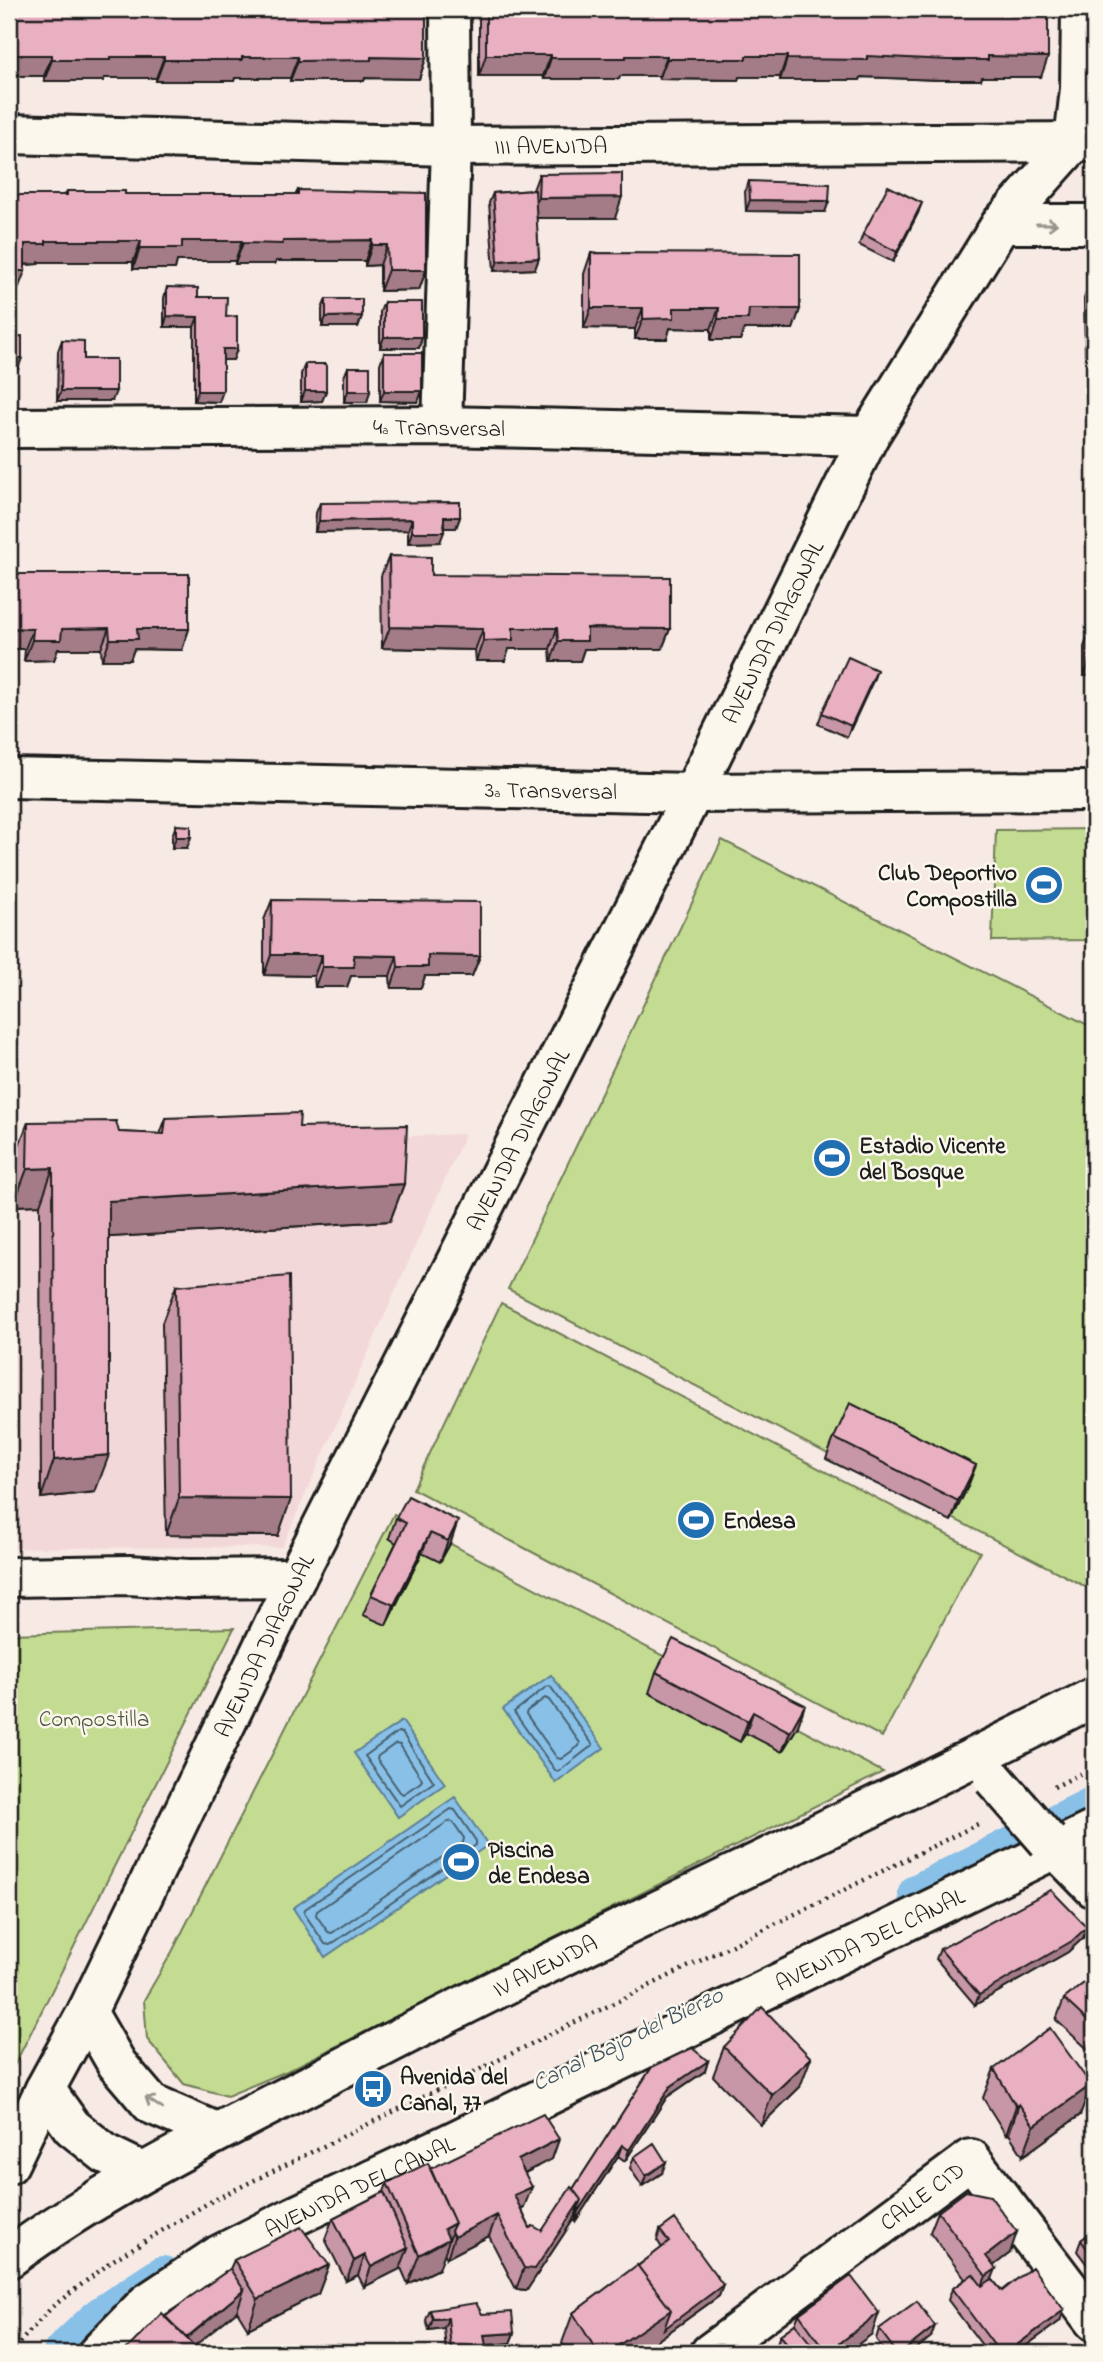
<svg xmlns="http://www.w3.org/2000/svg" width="1103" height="2362" font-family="'Indie Flower',sans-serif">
<rect width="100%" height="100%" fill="#f7e9e4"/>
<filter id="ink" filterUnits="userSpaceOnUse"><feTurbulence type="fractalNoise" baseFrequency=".0143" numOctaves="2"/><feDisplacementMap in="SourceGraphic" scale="14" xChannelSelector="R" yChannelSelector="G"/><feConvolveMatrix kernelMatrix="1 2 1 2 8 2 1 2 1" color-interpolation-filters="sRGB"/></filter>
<g filter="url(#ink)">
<path fill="#f3d8da" d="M465,1134L282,1547L12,1548L9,1398V1151Z"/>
<path fill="#c3dc92" stroke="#707c57" stroke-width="2" d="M1094,829V940L992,941L996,830Z
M722,840L1094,1028V1591L508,1289Z
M501,1303L980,1552L882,1737L413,1489Z
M394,1514L883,1772L287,2071L227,2096L184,2084L147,2039L144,2000L172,1952Z
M234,1628L9,2076V1634Z"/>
<path fill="#88c0e7" stroke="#5d7e96" stroke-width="2" d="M551,1675L604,1748L556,1783L503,1709Z
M402,1721L445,1784L398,1817L354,1753Z
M455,1797L488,1845L325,1957L293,1908Z"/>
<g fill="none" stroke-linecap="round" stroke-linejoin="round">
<path stroke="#475e6d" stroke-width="2" d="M550,1686L593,1745L558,1772L555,1770L514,1712L546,1687Z
M545,1698L549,1700L580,1743L579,1746L561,1759L557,1758L526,1714L527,1711Z
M398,1732L402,1733L434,1782L400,1806L365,1756Z
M395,1744L400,1745L422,1779L421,1782L403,1794L400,1792L377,1759L378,1756Z
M451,1809L455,1810L476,1841V1845L330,1945L325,1944L304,1913L305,1909Z
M449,1821L453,1822L464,1838L463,1843L332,1933L328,1932L316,1915L317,1911Z"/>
<path stroke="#88c0e7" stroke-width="42" d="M919,1894L1094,1807
M64,2353L102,2317L163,2277"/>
<defs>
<g id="street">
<path id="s1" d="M9,134L451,146L1088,142"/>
<path d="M1074,142L1080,89L1081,9"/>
<path d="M1001,224H1094"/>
<path d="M442,426L451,146L450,9"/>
<path d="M9,428L442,426L869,436"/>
<path d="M9,778L693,793L1094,791"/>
<path d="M9,1577L129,1575L189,1579L296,1578"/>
<path d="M1048,1841L1094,1888"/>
<path d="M87,2012L117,2064L151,2104L216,2132"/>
<path d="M45,2089L72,2127L106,2154L143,2172"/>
<path id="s2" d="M9,2164L45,2089L87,2012L296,1578L693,793L869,436L1001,224L1074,142"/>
<path id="s3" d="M710,2353L971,2159L1094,2321"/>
</g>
<g id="secondary">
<path id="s4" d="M9,2258C107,2186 215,2134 323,2078C576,1944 839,1828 1094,1697"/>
<path id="s5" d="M98,2353L147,2303L219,2255L293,2217L450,2143L1094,1830"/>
</g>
</defs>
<use href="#street" stroke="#1c1c1c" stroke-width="44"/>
<use href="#secondary" stroke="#1c1c1c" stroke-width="44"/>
<path stroke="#1c1c1c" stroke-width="4.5" stroke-dasharray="2 5" stroke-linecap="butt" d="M1054,1787L1094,1767
M10,2353L52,2307L115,2259L208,2203L980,1823"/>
<use href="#street" stroke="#fbf7ec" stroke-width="38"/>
<use href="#secondary" stroke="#fbf7ec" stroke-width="38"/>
<defs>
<path id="street-bridge" d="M993,1778L1048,1841"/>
</defs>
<use href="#street-bridge" stroke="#1c1c1c" stroke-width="44" stroke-linecap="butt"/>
<use href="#street-bridge" stroke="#fbf7ec" stroke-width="38"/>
</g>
<path fill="#c897a7" stroke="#1c1c1c" stroke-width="2" d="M9,9L371,10L372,9H426V58L419,79L365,78L364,81H290V78H235L234,81H156V78H104L103,81H44V76H9Z
M479,9H547V11H624L625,9H667V12H743L745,9H787V12H864L865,9H908V12L985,13L986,9H1048L1041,77H982L981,80H940L861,77L860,80H780V77H739L738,80L659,79V76H620L619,79H544L543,76H479Z
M539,174L615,218H536L539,258L535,269L494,271L489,203L493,193L533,190Z
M749,181L829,201L825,212L746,211L745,192Z
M298,190L426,270L419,290L380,291V265L365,266V261H276L275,264H235V261H177L175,269H133V262H39L38,264L25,265L17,292H9L67,191L125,194H296Z
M918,213L893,262L859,245L863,234Z
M591,253L800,309L793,329H744L740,340H711V329L670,328L667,339H635V329L584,328V274Z
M1094,278V354H1085L1084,299L1091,279Z
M167,287L198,297L226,317L237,349L233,360H223L219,402L194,401V327H164V298Z
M326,299L362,316L358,327H322V309Z
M384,302L422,337L419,348H380V312Z
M62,340L84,359L112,401H57L58,351Z
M384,353L418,402L380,401V364Z
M305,364L326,391L322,401L301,402V374Z
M348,367L370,391L367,402H344V377Z
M320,503L460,517L456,528H444L440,542L408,543V530L315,532L316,513Z
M389,556L431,575L670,629L662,649H584L580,661H551L550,649H509L505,661H476L475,650L382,648L381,576Z
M9,574L189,629L182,650L134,649L130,660H102L101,649H58L54,660L24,661L25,649Z
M1094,614V676H1084V647L1092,626V621Z
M877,670L847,737L818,724L822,713Z
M176,825L187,848H172V836Z
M272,900L480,956L472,976H425L421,988H391L390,976H351L347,987H315L314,976L264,975V920Z
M166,1118L299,1127L404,1184L390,1221L109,1237L95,1492L41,1498L40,1205L13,1206L14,1159L28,1122L119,1132L160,1134Z
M176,1286L278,1536L166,1535L162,1323Z
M834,1438L976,1465L968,1486L951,1521L826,1459Z
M396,1518L451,1542L440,1562L422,1553L386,1625L363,1615L371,1595L396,1543L389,1538Z
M656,1672L798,1726L782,1752L746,1733L740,1742L649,1693Z
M1083,1938L1068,1952L975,2005L936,1959L940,1949Z
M1094,1975V2055L1056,2020L1064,1999Z
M724,2047L800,2087L761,2125L713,2076Z
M708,2061L705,2071L667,2097L625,2161L618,2156L575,2222L573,2220L527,2290L516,2289L489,2236L447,2258L444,2253L439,2269L408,2284L401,2268L364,2287L358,2275L346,2281L325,2239L333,2218L384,2192L387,2183L430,2169L559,2139L552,2159L525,2173L524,2207L521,2209L530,2228L542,2231L573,2189L652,2067Z
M994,2069L1080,2115L1023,2156L1009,2134L1006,2135L983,2098Z
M634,2157L662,2173L642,2186L630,2168Z
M938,2212L1010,2253L994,2265L992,2279L1002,2291L1060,2321L1016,2353H988L948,2300L952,2289L965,2279L930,2232Z
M660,2230L723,2285L719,2296L640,2353H569L562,2343L573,2313L662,2248L657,2240Z
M1094,2230V2274L1077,2251L1081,2240Z
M234,2260L329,2265L318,2294L248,2329L237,2311L194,2346L165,2317L230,2269Z
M430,2310L482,2314L514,2333L510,2343L486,2346L483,2353H446L444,2328L429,2330L426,2320Z
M799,2314L872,2334L846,2353H782L776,2346L780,2335L795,2324Z
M879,2329L931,2337L911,2353H886L876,2339Z"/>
<path fill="#a37b88" stroke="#1c1c1c" stroke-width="2" d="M9,55H52L44,76H9Z
M486,55H551L543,76H479Z
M626,56H667L659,76H620L619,79H544L551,58Z
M746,56H787L780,77H739L738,80L659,79L667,59Z
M867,56H988L1048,57L1041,77H982L981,80H940L861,77L860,80H780L787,59Z
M110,57H164L156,78H104L103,81H44L52,60Z
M242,57H298L290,78H235L234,81H156L164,60Z
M371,57L426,58L419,79L365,78L364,81H290L298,61Z
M622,197L615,218H530L538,198Z
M750,200L829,201L825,212L746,211Z
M922,203L918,213L893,262L897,252Z
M372,240L365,261H276L275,264H235L243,243L283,241Z
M46,241H141L133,262H39L38,264L18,265L25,244Z
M182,241H242L235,261H177L175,269H133L140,248Z
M372,245H387L380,265L365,266Z
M539,258L535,269L494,271L498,261Z
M388,270H426L419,290L380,291Z
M9,271H25L17,292H9Z
M591,308H643L635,329L584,328Z
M674,308H719L711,329L670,328L667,339H635L643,319Z
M749,309H800L793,329H744L740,340H711L718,319Z
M167,316L198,317L194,327H164Z
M362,316L358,327H322L326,317Z
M1092,333H1094V354H1085Z
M384,337H422L419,348H380Z
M223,349H237L233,360H219Z
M9,358H22L18,369H9Z
M61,391H116L112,401H57Z
M198,391H223L219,402L194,401Z
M305,391H326L322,401L301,402Z
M348,391H370L367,402H344Z
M384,391H422L418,402L380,401Z
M444,517H460L456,528H440Z
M412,519L408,530L315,532L319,521Z
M412,532H444L440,542L408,543Z
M390,627L483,629L475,650L382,648Z
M9,628L33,629L25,649H9Z
M109,628L101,649H58L54,660L24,661L32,640L62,629Z
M513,628H557L550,649H509L505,661H476L483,641Z
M587,628L670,629L662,649H584L580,661H551L558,641Z
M137,629H189L182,650L134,649L130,660H102L110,639Z
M1092,656H1094V676H1084Z
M877,670L873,681L847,737L851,726Z
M176,837H191L187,848H172Z
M271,955H322L314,976L264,975Z
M354,955L397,956L390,976H351L347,987H315L322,967Z
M428,955L480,956L472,976H425L421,988H391L398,967Z
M53,1168L40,1205L13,1206L27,1169Z
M404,1184L390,1221L95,1238L109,1201Z
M109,1455L95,1492L41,1498L54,1460Z
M976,1465L968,1486L951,1521L958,1501Z
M179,1498L291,1499L278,1536L166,1535Z
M458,1521L451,1542L440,1562L448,1541Z
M430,1533L422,1553L386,1625L394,1605Z
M805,1705L798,1726L782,1752L790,1732Z
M753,1712L746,1733L740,1742L748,1721Z
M1087,1927L1083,1938L1068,1952L975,2005L979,1995Z
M811,2058L800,2087L761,2125L772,2095Z
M708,2061L705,2071L667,2097L625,2161L629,2150L670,2087Z
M1091,2085L1080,2115L1023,2156L1034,2126Z
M1019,2104L1009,2134L1006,2135L1016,2106Z
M559,2139L552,2159L510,2180L518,2160Z
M622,2145L618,2156L575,2222L578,2211Z
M666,2162L662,2173L642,2186L646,2176Z
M532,2187L524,2207L507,2216L514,2195Z
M581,2200L573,2220L527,2290L516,2289L524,2268Z
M497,2215L489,2236L447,2258L454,2237Z
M455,2223L439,2269L408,2284L419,2255L444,2229Z
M1017,2232L1010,2253L984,2273L986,2256Z
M408,2248L400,2269L364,2287L371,2267Z
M365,2255L358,2275L346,2281L354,2261Z
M329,2265L318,2294L248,2329L258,2299Z
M996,2269L988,2289L978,2297L986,2276Z
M723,2285L719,2296L640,2353H607L671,2310Z
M244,2290L237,2311L186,2353L180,2344Z
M1064,2310L1060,2321L1016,2353H1006Z
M879,2313L872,2334L846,2353H826Z
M448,2318L444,2328L429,2330L433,2319Z
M935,2326L931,2337L911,2353H901Z
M514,2333L510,2343L481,2346L484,2335Z
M486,2346L483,2353H449L451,2349Z"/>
<path fill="#e9b0c2" stroke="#1c1c1c" stroke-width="2" d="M9,9L126,10V9H170V10L288,9V10H372V9H426V58L371,57V60L298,61V57H242V60H164V57H110L111,60H52V55H9Z
M486,9H547V11H626V9H667V12H746V9H787V12H867L866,9H908V12L987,13V9H1048V57L988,56V60H948L867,56V60L787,59V56H746V59H667V56H626V58H551V55H486Z
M622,173V197L538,198L539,174Z
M749,181L830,184L829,201L750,200Z
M888,186L922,203L897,252L863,234Z
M298,190L426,193V270H388L387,245H372V240L283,241L282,244L243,243L242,241H182V248H140L141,241H46V244H25V271H9V195H67V191H125V194H298Z
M535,190L539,258L498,261L493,193Z
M591,253L800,254V309H749L748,319H718L719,308H674V318L643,319V308H591Z
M1091,279H1094V333H1092Z
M167,287L198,288V297H227L226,317L237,316V349H223V391H198V317L167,316Z
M326,299H362V316L326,317Z
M384,302H422V337H384Z
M22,336V358H9V337Z
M62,340L84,341V359H116V391H61Z
M384,353H422V391H384Z
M305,364H326V391H305Z
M348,367H370V391H348Z
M460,502V517H444V532H412V519L319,521L320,503Z
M389,556L431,557V575L670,577V629L587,628V641H558L557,628H513V640L483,641V629L390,627Z
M9,574H189V629H137L138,639H110L109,628L62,629L61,640H32L33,629L9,628Z
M1092,626H1094V656H1092Z
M848,657L877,670L851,726L822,713Z
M176,825L191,826V837H176Z
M272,900L480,902V956L428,955V967H398L397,956L354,955V967H322V955H271Z
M300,1113L299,1127L407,1125L404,1184L109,1201V1455L54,1460L53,1168L27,1169L28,1122L116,1121L119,1132L164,1134L166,1118Z
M289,1276L291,1499L179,1498L176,1286Z
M850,1403L976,1465L958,1501L834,1438Z
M408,1496L458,1521L448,1541L430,1533L394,1605L371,1595L406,1523L396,1518Z
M673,1639L805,1705L790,1732L753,1712L748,1721L656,1672Z
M1051,1890L1087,1927L1072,1941L979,1995L940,1949Z
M1094,1975V2027L1064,1999Z
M762,2007L811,2058L772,2095L724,2047Z
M1050,2028L1091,2085L1034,2126L1019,2104L1016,2106L994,2069Z
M692,2048L708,2061L670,2087L629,2150L622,2145L578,2211L577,2210L581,2200L573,2189L652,2067Z
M543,2114L559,2139L518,2160L532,2187L514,2195L530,2228L533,2226L542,2231L571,2187L581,2200L535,2269L524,2268L497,2215L454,2237L451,2231L455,2223L430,2169Z
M654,2143L666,2162L646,2176L634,2157Z
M428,2163L455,2223L444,2229L449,2239L419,2255L387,2183Z
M966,2191L990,2196L1017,2232L986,2256L996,2269L986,2276L938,2212Z
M384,2192L408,2248L371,2267L365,2255L354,2261L333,2218Z
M675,2219L723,2285L664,2329L671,2310L638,2266L669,2242L660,2230Z
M301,2227L329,2265L258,2299L234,2260Z
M1094,2230V2259L1081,2240Z
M637,2265L671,2310L607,2353H598L573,2313Z
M1032,2267L1064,2310L1006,2353H1000L952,2289L973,2274L982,2286L992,2279L1002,2291Z
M230,2269L244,2290L186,2338L165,2317L190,2297Z
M851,2276L879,2313L827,2353L799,2314Z
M917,2301L935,2326L901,2353H897L879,2329Z
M476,2303L482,2314L512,2312L514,2333L484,2335L486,2346L451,2349L448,2318L433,2319L430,2310Z
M162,2313L201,2353H123Z
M795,2324L818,2353H795L780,2335Z"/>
<defs><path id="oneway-shaft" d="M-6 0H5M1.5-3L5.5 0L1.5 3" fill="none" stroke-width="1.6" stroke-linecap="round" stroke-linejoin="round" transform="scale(1.75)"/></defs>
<g stroke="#97948e">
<use href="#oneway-shaft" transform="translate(1047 224)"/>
<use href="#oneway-shaft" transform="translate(154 2103) rotate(-146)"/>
</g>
</g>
<defs>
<symbol id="stadium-disc" viewBox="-11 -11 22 22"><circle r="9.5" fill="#1f6fb2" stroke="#fbf7ec"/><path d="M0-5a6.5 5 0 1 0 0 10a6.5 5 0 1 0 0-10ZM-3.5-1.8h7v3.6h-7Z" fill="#fff"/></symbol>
<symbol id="bus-disc" viewBox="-11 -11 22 22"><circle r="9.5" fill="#1f6fb2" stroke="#fbf7ec"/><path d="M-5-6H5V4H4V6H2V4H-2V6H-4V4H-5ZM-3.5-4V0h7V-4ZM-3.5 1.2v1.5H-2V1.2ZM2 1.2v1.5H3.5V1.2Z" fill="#fff"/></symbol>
</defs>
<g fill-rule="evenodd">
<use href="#stadium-disc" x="1022" y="863" width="44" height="44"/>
<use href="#stadium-disc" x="810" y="1136" width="44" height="44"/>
<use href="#stadium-disc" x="674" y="1498" width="44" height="44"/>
<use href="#stadium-disc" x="439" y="1840" width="44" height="44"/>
<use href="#bus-disc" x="351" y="2067" width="44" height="44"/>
</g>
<g text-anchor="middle" stroke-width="5" stroke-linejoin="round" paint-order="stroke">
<g font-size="23" fill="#1c1c1c" stroke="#fbf7ec">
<text dy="8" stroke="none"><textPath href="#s1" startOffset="542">III AVENIDA</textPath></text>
<text transform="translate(439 427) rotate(1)" y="8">4ª Transversal</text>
<text dy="8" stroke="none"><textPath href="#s2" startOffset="1712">AVENIDA DIAGONAL</textPath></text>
<text transform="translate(551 790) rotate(1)" y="8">3ª Transversal</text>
<text dy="8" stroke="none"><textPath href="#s2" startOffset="1144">AVENIDA DIAGONAL</textPath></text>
<text dy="8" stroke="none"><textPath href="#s2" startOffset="578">AVENIDA DIAGONAL</textPath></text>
<text dy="8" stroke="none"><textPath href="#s5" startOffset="880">AVENIDA DEL CANAL</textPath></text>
<text dy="8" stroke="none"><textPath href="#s4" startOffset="611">IV AVENIDA</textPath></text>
<text dy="8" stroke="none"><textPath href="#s5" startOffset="313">AVENIDA DEL CANAL</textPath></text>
<text dy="8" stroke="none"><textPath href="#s3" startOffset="264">CALLE CID</textPath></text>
</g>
<g font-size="23" font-weight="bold" fill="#1c1c1c" stroke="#fbf7ec" text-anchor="start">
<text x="1017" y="880" text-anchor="end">Club Deportivo<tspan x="1017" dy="26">Compostilla</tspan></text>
<text x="859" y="1153">Estadio Vicente<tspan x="859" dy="26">del Bosque</tspan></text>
<text x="723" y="1528">Endesa</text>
<text x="488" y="1857">Piscina<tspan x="488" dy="26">de Endesa</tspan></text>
<text x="400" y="2084">Avenida del<tspan x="400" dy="26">Canal, 77</tspan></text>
</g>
<g font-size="23" fill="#4e563f" stroke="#fbf7ec">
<text x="94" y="1726">Compostilla</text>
</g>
<g font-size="24" font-style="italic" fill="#425563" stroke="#fbf7ec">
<text transform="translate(627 2038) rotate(-26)" y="8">Canal Bajo del Bierzo</text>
</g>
</g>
<rect width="1103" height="2362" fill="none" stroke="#fbf7ec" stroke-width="35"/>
<rect x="18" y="18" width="1068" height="2327" fill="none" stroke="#1c1c1c" stroke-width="2.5" filter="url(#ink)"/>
</svg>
